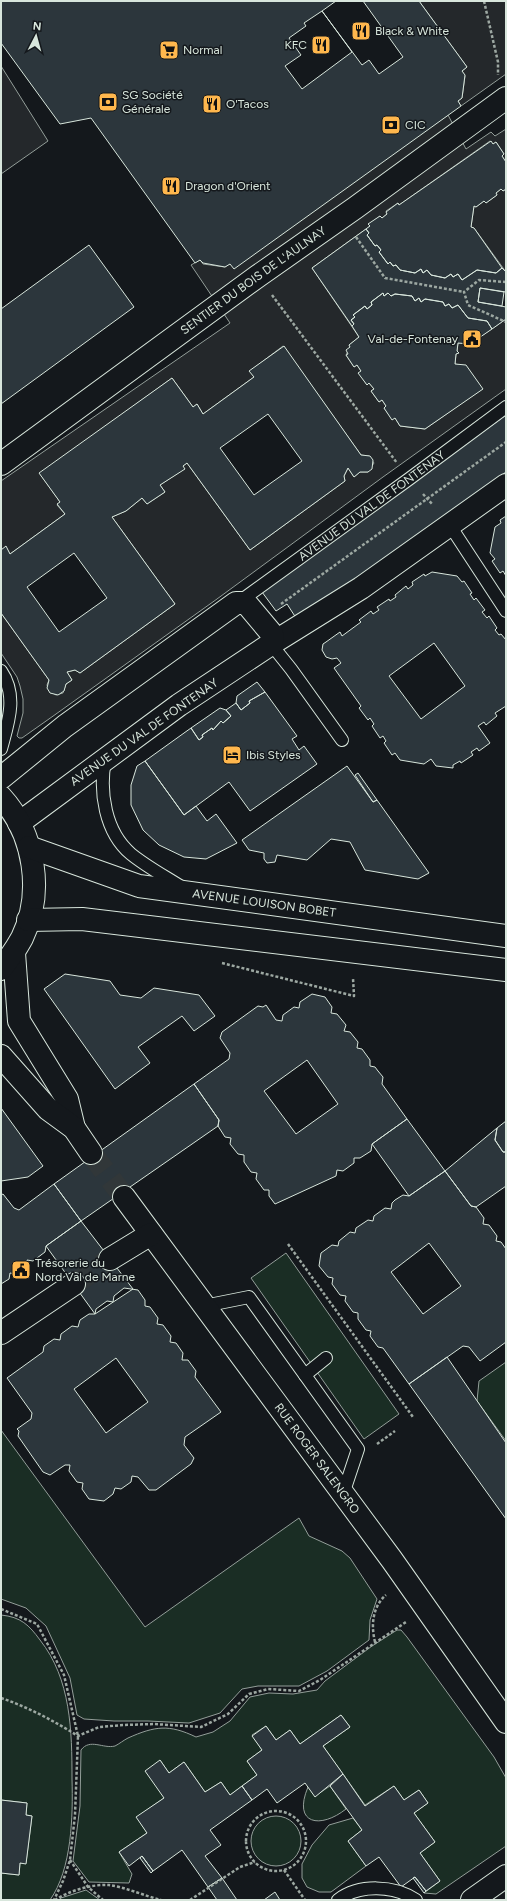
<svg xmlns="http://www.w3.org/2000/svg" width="507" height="1901" font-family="Figtree,sans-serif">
<rect width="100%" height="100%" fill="#14181c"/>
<path fill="#1a2d24" stroke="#939e99" d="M286,1253L399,1414L364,1439L251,1278Z
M506,1362V1441L477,1401L479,1381Z
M1,1430L145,1627L299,1518L309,1536L342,1551L350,1558L377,1599L370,1620L369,1640L327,1671L299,1686H258L242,1689L220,1713L189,1723L148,1721H114L84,1719L77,1715L70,1678L46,1626L26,1608L1,1599Z
M1,1615C21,1617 29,1625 40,1640C71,1679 72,1731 72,1779C73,1816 72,1869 50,1900H1V1873L19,1875L20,1863H26L32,1816L26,1815L27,1803L1,1800Z
M397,1630H401L407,1637L494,1757L506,1778V1846L436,1894L424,1893L440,1881L420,1853L435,1842L414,1813L428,1803L419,1790L404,1800L394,1786L365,1805L323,1746L350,1727L341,1715L300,1744L290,1730L276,1740L266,1726L252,1735L262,1750L247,1761L257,1775L230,1795L221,1782L205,1792L184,1762L169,1773L160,1760L164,1798L137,1817L147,1833L119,1852L132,1874L129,1883L89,1882L73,1861L80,1806L81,1750C90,1738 103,1749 115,1746C119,1744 124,1740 128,1738C155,1726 169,1724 196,1737L213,1732L230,1721L250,1697L269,1693L293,1694L317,1690L325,1681L372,1646Z
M330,1786L346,1809C321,1829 292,1825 308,1787L315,1796Z
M251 1841a25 25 0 1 1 50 0a25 25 0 1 1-50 0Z
M353,1818L362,1830L348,1841L366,1866L331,1892H319L307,1887L302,1878V1864L312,1845L329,1825Z
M86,1890L100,1900H59L61,1898Z"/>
<path fill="#24282b" stroke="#939e99" d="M419,1H506V74L461,106L458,101L462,98L465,76L462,71L467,67Z
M1,66L48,141L1,174Z
M448,115L466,149L491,132L495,136L506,129V162L502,156L504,154L496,142L493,144L490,141L399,205L398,203L386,211L387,214L382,218L380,216L369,224L370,226L312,268L359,337L349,345L350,347L346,355L354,367L357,365L361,371L359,373L367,385L369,383L374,389L371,391L379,402L382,400L386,406L384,408L392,419L395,418L400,426L425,429L482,389L466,366L455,364L456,354L458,353L457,351L458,343L470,344L506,319V389L383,477L217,599L56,714L22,738H19L17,736L23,713V699L20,686L17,677L1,653V613L49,680L47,685L49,691L56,695L63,693L66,684L72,680L67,672L75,670L80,673L175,604L112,517L126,511L142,498L147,504L165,492L160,485L184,469L183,466L187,463L250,550L345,481L344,476L348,468L354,477L360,472H368L374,463L369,456L361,455L283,346L250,371L254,377L203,414L197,404L193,407L172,378L40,474L60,502L57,505L65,514L10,554L6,547L1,550V481L230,323L191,265L200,260L203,264L225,267Z
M501,189L503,191L506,189V272L474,228L471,227L474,206L476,207L484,201L486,203L497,195L496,193Z"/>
<path fill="#2c363c" stroke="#d8e6dc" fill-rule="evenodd" d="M1,1H419L467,67L462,71L465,75L462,98L458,101L461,106L234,269L230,264L225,267L203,263L200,260L195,263L91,118L60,124L1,43Z
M336,1H363L403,57L379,74L369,60L362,65L322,11Z
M322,11L352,52L302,89L285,66L301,55L289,38L306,26L304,23Z
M491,141L493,144L496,142L504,154L502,156L506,162V189L503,191L501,189L496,193L497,195L486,203L484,201L476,207L474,206L471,227L474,228L502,268L496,273L477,270L462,280L458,274L453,277L451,274L445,278L431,275L427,270L423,273L421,269L415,273L400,270L396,265L393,266L390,262L388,264L379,252L381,250L377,245L375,246L367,235L369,233L366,229L370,226L368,224L380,216L382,218L387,214L386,212L398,203L399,205Z
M366,229L369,233L367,235L375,246L377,245L381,250L379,252L388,264L390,262L393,266L396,265L400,270L415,273L421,269L423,273L427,270L431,275L445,278L451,274L453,277L458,274L462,280L477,270L496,273L502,268L506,272V292L480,288L478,302L506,307V319L492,329L487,321L468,318L458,305L452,308L449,304L445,306L443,302L425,299L421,302L419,298L415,301L412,296L395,294L391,296L388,293L384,296L383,293L371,302L372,305L367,309L365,306L353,315L355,317L351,320L354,324L352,326L312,268Z
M89,245L134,307L1,404V309Z
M480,288L504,292L502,306L478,302Z
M383,293L384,296L388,293L391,296L395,294L412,296L415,301L419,298L421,302L425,299L443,302L445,306L449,304L452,308L458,305L468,318L487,321L492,329L470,344L458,343L457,351L459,353L456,354L455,364L466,365L483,389L425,429L400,426L395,418L392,420L384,408L386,406L382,400L379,402L371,391L374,389L369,383L367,385L358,373L361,371L357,365L354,367L346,355L348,354L346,350L350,347L349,345L359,337L352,326L354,324L351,320L355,317L353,315L365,306L367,309L372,305L371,302Z
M284,346L361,455L370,456L373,460L372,469L368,472H360L354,477L348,468L344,476L345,481L250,550L187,463L183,466L185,469L160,485L165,492L147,504L142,498L126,511L112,517L175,604L80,673L75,670L67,672L72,680L66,684L64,691L58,695L50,693L47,688L49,680L1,613V550L6,546L10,554L65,514L57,504L60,502L39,473L172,378L193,407L197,404L203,414L254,377L249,371ZM268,414L302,461L254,495L220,448ZM74,553L107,598L59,632L27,587Z
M506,415V472L298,621L287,604L276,611L262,592Z
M506,516V576L503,571L500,573L492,561L495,559L490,553L495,527L501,523L500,520Z
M432,572L457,576L462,582L464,581L472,593L470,594L474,600L476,598L485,610L482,612L487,618L489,616L497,628L495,630L499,635L501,634L506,640V706L495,713L497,716L486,725L484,722L478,726L490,743L479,751L477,748L471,752L473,755L461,763L460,761L453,765V768L436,766L431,759L424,764L400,760L395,753L392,755L384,743L386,741L383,736L380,738L372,726L374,724L370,718L368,720L359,708L361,706L334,668L341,663L337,658L332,659L326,657L322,650L323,644L326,642L340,632L342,636L361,622L359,620L371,611L373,614L379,610L377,607L389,599L390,601L396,597L395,595L406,586L408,589L413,585L412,582L424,574L425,576ZM434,643L465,686L421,719L389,676Z
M257,682L265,692L249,701L250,703L241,710L236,703L237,696Z
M265,692L297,736L292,739L299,750L304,746L317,764L250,811L229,782L184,815L145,761L191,728L199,740L203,737L202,735L212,728L213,730L221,721L223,723L231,716L226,710L236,703L241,710L250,703L249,701Z
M220,708L226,710L231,716L223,723L221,721L213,730L212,728L202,735L203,737L199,740L191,728Z
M145,761L184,815L196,806L207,821L216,814L237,843L206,859L184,857L159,845L143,830L131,805V785L137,766Z
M347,766L373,802L377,800L429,873L418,879L365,870L350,842L331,839L307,860L277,855L275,862L267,863L264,859V853L249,850L242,840Z
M358,773L377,800L373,802L355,775Z
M65,974L110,981L120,995L141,998L154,988L199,995L215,1016L194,1031L182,1016L138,1047L150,1063L115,1089L44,989Z
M312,994L325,997L332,1007L331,1013L337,1014L346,1025L344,1031L350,1032L358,1042L357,1048L362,1049L370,1060V1066L375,1067L378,1071L383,1077L382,1084L407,1119L372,1144L371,1151L360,1158H354V1163L343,1171L337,1170L336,1176L275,1204L269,1196V1190H264L256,1179L257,1173L251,1172L244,1162V1155L238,1154L230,1144L231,1138L225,1137L218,1126L219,1120L194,1084L229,1059L230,1053L220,1038L222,1032L258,1006L263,1007L266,1005L276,1020L282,1021L283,1015L294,1007L299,1008L300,1002ZM307,1060L338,1104L296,1134L264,1091Z
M194,1084L219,1120L218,1126L81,1221L54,1184Z
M1,1108L43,1166L28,1177L1,1181Z
M407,1119L445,1171L409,1196L372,1144Z
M506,1121V1152H503L495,1140L497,1128Z
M497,1128L495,1140L503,1152H506V1186L476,1207L471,1206L445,1171Z
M445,1171L471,1206L476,1207L484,1218L483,1224L489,1225L497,1236L496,1241L501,1242L506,1249V1342L480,1361L469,1347L463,1346L409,1384L383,1348L378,1347L370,1336L371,1331L366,1330L358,1319V1313L353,1312L345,1301L346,1296L340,1295L332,1284L333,1278L328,1277L319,1266L321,1253L332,1245L338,1246L339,1241L350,1232L355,1233L356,1228L368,1220L373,1221L374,1216L385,1208L391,1209L392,1203L395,1200L403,1195L409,1196ZM429,1243L461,1286L423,1314L391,1272Z
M54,1184L81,1221L46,1246L45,1252L33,1261L27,1260V1266L16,1274L10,1273L9,1279L1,1284V1195L3,1194L14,1208L19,1210Z
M81,1221L133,1289L95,1314L46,1246Z
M124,1288L138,1290L145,1300V1306L150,1307L158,1318L157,1324L163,1325L171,1336L170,1342L176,1343L183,1353L182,1360H188L196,1371L195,1377L221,1412L185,1437L184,1445L194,1458L191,1464L156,1490H149L138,1477L132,1476L131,1482L121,1489L115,1488L113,1494L104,1501L89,1499L82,1489L83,1483L77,1482L69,1471L70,1465H65L50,1475L43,1472L18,1436L19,1431L17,1429L31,1419L32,1413L7,1378L43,1352L44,1346L54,1339L60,1340L61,1334L72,1326L78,1327L80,1320L89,1314H95L96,1309L107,1301L113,1302L114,1296ZM116,1358L148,1402L106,1433L74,1389Z
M447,1357L506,1443V1519L409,1384Z
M341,1715L350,1727L323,1746L343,1774L315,1797L305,1783L277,1803L267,1789L252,1800L242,1786L257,1775L247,1761L262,1750L252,1736L266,1726L276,1740L290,1730L300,1744Z
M160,1760L169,1773L184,1762L205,1792L221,1782L230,1795L242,1786L252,1800L210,1830L221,1845L205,1856L222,1878L208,1887L182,1850L153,1871L142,1856L129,1866L119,1852L147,1833L136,1817L164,1798L145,1771Z
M343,1774L365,1806L394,1786L404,1800L419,1790L428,1803L414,1813L435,1842L420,1853L440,1881L426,1891L415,1877L401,1887L379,1857L366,1866L348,1841L362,1830L330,1786Z
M1,1800L27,1803L26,1815L32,1816L26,1864L20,1863L19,1875L1,1873Z
M142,1856L153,1871L151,1873L140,1858Z
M415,1877L426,1891L424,1893L413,1878Z
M222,1878L237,1900H217L208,1887Z
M275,1892L280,1900H264Z"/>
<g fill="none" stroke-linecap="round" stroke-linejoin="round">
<path stroke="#313739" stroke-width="22" stroke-dasharray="22 11" stroke-linecap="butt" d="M91,1153L124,1197
M74,1284L110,1259"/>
<defs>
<g id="lane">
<path d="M449,524L506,611"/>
<path id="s1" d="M239,602L409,479L506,407"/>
<path d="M271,644L291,669L342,740"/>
<path d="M1,671C18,696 8,723 1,749"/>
<path d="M105,760C99,792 105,832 131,854C147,867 166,877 183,888"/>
<path d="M204,1306L249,1297L358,1449L343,1494"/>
<path d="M305,1375L326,1358"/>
<path d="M338,1900C359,1884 394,1885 416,1900"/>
</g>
<g id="street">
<path id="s2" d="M1,464L258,276L355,208L506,98"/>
<path d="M271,644L361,588L506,485"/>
<path d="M14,953L19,1021L67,1099L74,1128"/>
<path d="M1,1056L48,1109L74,1128L91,1153"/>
<path id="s3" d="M124,1197L392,1560L506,1722"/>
<path d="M110,1259L151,1234"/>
<path d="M1,1333L74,1284"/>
<path d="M472,1900L506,1876"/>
</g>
<g id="secondary">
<path d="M1,778L65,726L236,603H246L272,634L273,637L271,644L179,705L19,823"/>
<path d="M1,797C35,834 44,893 22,938C16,949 9,959 1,969"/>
<path id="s4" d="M29,847L139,886L506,936"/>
<path d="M28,920L82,919L506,970"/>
</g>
</defs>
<use href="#lane" stroke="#d8e6dc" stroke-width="14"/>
<use href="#street" stroke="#d8e6dc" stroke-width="24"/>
<use href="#secondary" stroke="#d8e6dc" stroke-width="24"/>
<path stroke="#9da8a2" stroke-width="2.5" stroke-dasharray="3 2" stroke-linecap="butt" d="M484,1L498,62V75
M356,237L385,278L464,292
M506,282L479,280L464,292L468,305L506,322
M272,295L397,463
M423,494L433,505
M281,604L506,442
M222,963L354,996L353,978
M288,1244L413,1417
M377,1444L395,1431
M1,1609L37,1624L64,1675L78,1736L75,1815L70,1860L63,1881L54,1900
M375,1642C371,1626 372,1607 386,1595
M1,1698C28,1707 54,1721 78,1736L99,1727L124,1725L154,1724L201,1727L228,1714L249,1694L268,1689L299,1691L320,1680L406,1622
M246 1841a30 30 0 1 1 60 0a30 30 0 1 1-60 0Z
M70,1860L88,1887L103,1900
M284,1870L305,1900
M55,1900C69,1891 91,1884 109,1885C125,1887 145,1896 161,1900
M190,1900L240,1867L255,1862"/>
<use href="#lane" stroke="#14181c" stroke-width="12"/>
<use href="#street" stroke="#14181c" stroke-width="22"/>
<use href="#secondary" stroke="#14181c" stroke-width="22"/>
</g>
<defs>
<symbol id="restaurant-square" viewBox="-11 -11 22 22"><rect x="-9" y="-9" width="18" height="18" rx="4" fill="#ffb74d" stroke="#14181c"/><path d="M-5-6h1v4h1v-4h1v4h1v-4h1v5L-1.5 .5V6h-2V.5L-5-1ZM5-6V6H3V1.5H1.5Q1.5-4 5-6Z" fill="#111"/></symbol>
<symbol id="supermarket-square" viewBox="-11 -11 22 22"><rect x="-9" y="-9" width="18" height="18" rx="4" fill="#ffb74d" stroke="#14181c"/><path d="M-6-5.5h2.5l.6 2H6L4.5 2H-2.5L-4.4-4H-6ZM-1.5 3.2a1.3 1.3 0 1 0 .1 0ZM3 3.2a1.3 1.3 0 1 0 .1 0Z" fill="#111"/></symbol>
<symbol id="bank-square" viewBox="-11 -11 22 22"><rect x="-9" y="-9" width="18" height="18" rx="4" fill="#ffb74d" stroke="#14181c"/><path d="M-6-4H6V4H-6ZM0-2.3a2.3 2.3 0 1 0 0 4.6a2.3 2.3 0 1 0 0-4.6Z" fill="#111"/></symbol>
<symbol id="civic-square" viewBox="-11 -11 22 22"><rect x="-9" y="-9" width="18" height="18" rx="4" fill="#ffb74d" stroke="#14181c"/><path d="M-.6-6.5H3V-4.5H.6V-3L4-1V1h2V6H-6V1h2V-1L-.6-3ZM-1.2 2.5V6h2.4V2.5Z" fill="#111"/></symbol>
<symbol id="hotel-square" viewBox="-11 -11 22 22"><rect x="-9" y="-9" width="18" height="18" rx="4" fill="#ffb74d" stroke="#14181c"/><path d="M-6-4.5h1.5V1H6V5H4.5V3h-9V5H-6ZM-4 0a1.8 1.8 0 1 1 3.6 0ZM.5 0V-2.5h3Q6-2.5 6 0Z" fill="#111"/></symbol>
</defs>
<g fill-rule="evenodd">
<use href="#restaurant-square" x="350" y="20" width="22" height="22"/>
<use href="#restaurant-square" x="310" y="34" width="22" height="22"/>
<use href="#supermarket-square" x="158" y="39" width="22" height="22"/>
<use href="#bank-square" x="97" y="91" width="22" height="22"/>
<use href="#restaurant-square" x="201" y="93" width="22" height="22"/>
<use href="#bank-square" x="380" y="114" width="22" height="22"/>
<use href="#restaurant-square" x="160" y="175" width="22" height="22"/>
<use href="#civic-square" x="461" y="328" width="22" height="22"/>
<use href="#hotel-square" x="221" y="744" width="22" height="22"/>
<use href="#civic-square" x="10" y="1259" width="22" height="22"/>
</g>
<g text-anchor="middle" stroke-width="3" stroke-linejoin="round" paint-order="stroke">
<g font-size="12" fill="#d8e6dc" stroke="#14181c" text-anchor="start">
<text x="375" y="35">Black &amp; White</text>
<text x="307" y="49" text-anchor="end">KFC</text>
<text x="183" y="54">Normal</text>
<text x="122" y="99">SG Société<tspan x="122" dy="14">Générale</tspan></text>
<text x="226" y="108">O'Tacos</text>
<text x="405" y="129">CIC</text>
<text x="185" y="190">Dragon d'Orient</text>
<text x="458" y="343" text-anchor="end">Val-de-Fontenay</text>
<text x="246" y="759">Ibis Styles</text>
<text x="35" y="1267">Trésorerie du<tspan x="35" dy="14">Nord Val de Marne</tspan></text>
</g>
<g font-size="12" fill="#d8e6dc" stroke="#14181c">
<text dy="4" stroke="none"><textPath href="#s2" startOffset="312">SENTIER DU BOIS DE L'AULNAY</textPath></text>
<text dy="4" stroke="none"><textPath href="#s1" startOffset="164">AVENUE DU VAL DE FONTENAY</textPath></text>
<text transform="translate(144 732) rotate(-35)" y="4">AVENUE DU VAL DE FONTENAY</text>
<text dy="4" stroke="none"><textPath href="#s4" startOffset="243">AVENUE LOUISON BOBET</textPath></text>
<text dy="4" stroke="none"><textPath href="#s3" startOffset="325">RUE ROGER SALENGRO</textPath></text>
</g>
</g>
<rect width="507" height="1901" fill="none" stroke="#d8e6dc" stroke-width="4"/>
<g transform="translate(36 36) rotate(6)" stroke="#14181c" stroke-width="3" paint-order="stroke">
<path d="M0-3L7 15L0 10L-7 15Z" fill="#d8e6dc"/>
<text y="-6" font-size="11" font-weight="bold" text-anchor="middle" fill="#d8e6dc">N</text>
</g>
</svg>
